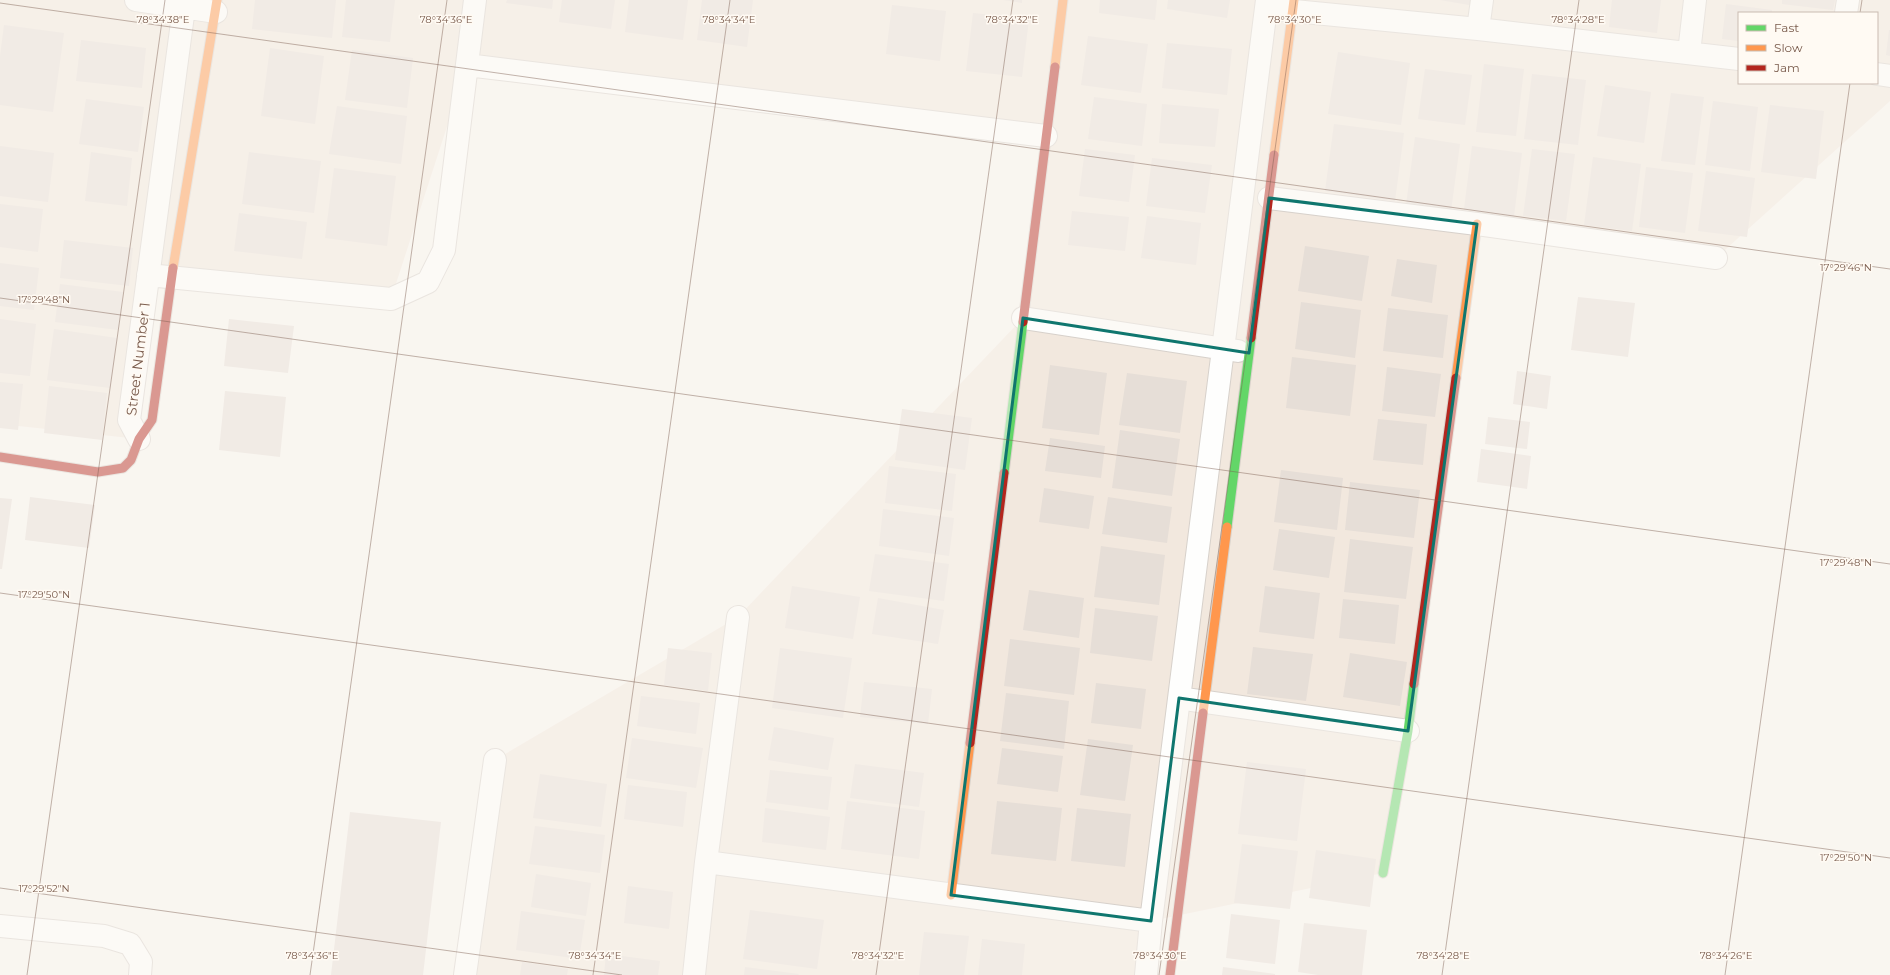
<svg xmlns="http://www.w3.org/2000/svg" width="1890" height="975" font-family="Montserrat,sans-serif">
<rect width="100%" height="100%" fill="#f9f5f0"/>
<path fill="#f2e8de" fill-rule="evenodd" d="M0,0H1890V101L1716,258L1477,224L1383,873L1151,921L1146,975H465L495,760L738,617L1023,318L1046,137L467,65L391,299L148,275L139,439L0,424ZM1739,13H1877V83H1739Z"/>
<path fill="#e6ded7" d="M255,0H336L332,38L252,29Z
M346,0H395L390,42L342,37Z
M507,0H553L552,9L506,3Z
M562,0H615L611,29L559,22Z
M629,0H688L683,40L625,32Z
M702,0H753L747,47L697,40Z
M1003,0H1022V3Z
M1100,0H1157L1155,20L1099,13Z
M1168,0H1230L1227,18L1167,9Z
M1440,0H1476L1475,6Z
M1612,0H1661L1657,33L1609,27Z
M1782,0H1835L1833,10L1782,4Z
M1726,4L1772,10V13H1739V41L1722,39Z
M892,5L946,11L940,61L886,54Z
M973,13L1029,19L1022,77L966,71Z
M4,25L64,33L53,112L0,105V56Z
M1889,30H1890V56L1886,55Z
M1088,36L1148,44L1141,93L1081,85Z
M81,40L146,48L142,88L76,81Z
M1167,43L1232,49L1227,95L1162,88Z
M270,48L324,56L315,124L261,116Z
M352,50L413,58L407,108L345,100Z
M1338,52L1410,63L1401,125L1328,114Z
M1484,64L1524,69L1516,136L1476,132Z
M1425,69L1472,75L1465,125L1418,119Z
M1532,74L1586,80L1578,145L1524,139Z
M1605,85L1651,92L1644,143L1597,136Z
M1671,93L1704,97L1695,165L1661,161Z
M1094,97L1147,104L1142,146L1088,139Z
M86,99L144,107L138,152L79,144Z
M1713,101L1758,107L1750,171L1705,165Z
M1162,104L1219,109L1215,147L1159,143Z
M1770,105L1824,111L1816,179L1761,172Z
M337,106L407,116L401,164L329,154Z
M1334,124L1404,133L1395,201L1325,191Z
M1415,137L1460,144L1451,211L1406,205Z
M0,146L54,153L48,202L0,196Z
M1472,146L1522,153L1514,216L1464,209Z
M1085,149L1135,155L1129,202L1079,196Z
M1532,149L1575,154L1566,221L1523,216Z
M91,152L132,158L127,206L85,201Z
M249,152L321,161L314,213L242,204Z
M1593,157L1641,164L1632,231L1584,225Z
M1152,158L1212,165L1205,213L1146,206Z
M1646,167L1693,173L1685,233L1639,227Z
M334,168L396,176L387,246L325,238Z
M1706,171L1755,178L1747,237L1698,231Z
M0,204L43,209L38,252L0,247Z
M1072,211L1129,217L1125,251L1068,245Z
M239,213L307,222L302,259L234,251Z
M1147,216L1201,223L1196,265L1141,258Z
M64,240L133,248L129,286L60,278Z
M1305,246L1369,256L1362,301L1298,291Z
M1397,259L1437,265L1432,303L1391,296Z
M0,263L39,268L34,310L0,306Z
M60,284L123,292L118,330L55,322Z
M1578,297L1635,303L1628,357L1571,350Z
M1301,302L1361,310L1355,358L1295,349Z
M1388,308L1448,315L1443,358L1383,351Z
M0,319L36,324L30,376L0,373Z
M229,319L294,326L288,373L224,366Z
M54,329L117,338L110,388L47,380Z
M1292,357L1356,365L1350,416L1286,408Z
M1050,365L1107,373L1099,435L1042,428Z
M1387,367L1441,374L1435,417L1382,411Z
M1517,371L1551,376L1547,409L1513,404Z
M1127,373L1187,381L1180,433L1119,425Z
M0,382L23,384L18,430L0,428Z
M49,386L107,393L102,440L44,433Z
M225,391L286,397L280,457L219,450Z
M902,409L972,418L965,470L895,460Z
M1488,417L1530,422L1527,449L1485,444Z
M1378,419L1427,424L1423,465L1373,460Z
M1120,430L1180,439L1172,496L1112,488Z
M1050,438L1105,446L1101,478L1045,471Z
M1481,449L1531,456L1527,489L1477,482Z
M889,466L956,474L952,511L885,503Z
M1281,470L1343,478L1337,530L1274,522Z
M1350,482L1420,490L1414,538L1345,530Z
M1044,488L1094,496L1089,529L1039,522Z
M30,497L95,505L89,548L25,540Z
M1108,497L1172,507L1167,543L1102,534Z
M0,498L12,499L2,569H0Z
M883,509L954,518L949,556L879,546Z
M1279,529L1335,537L1329,578L1273,570Z
M1350,539L1413,547L1406,599L1344,592Z
M1101,546L1165,555L1159,605L1094,597Z
M875,554L949,564L944,601L869,591Z
M792,586L860,597L853,639L785,628Z
M1265,586L1320,593L1314,639L1259,632Z
M1029,590L1084,598L1079,638L1023,630Z
M878,598L944,610L938,644L872,634Z
M1343,599L1399,605L1395,644L1339,638Z
M1095,608L1158,616L1152,661L1090,653Z
M1010,639L1080,648L1074,695L1004,686Z
M1253,647L1313,654L1306,701L1247,694Z
M668,648L712,653L708,691L664,685Z
M780,648L852,658L843,718L772,708Z
M1350,653L1407,662L1400,706L1343,697Z
M864,682L932,689L928,724L860,717Z
M1096,683L1146,689L1141,729L1091,723Z
M1006,693L1069,701L1064,749L1000,741Z
M641,696L700,703L696,734L637,726Z
M774,727L834,738L828,770L768,760Z
M632,738L703,748L696,788L626,778Z
M1088,739L1133,745L1125,801L1080,795Z
M1002,748L1063,756L1058,792L997,784Z
M1247,762L1306,769L1297,841L1238,834Z
M855,764L924,773L919,807L850,798Z
M770,770L832,777L828,810L766,802Z
M540,774L607,784L601,827L533,818Z
M628,785L687,792L683,827L624,819Z
M847,801L925,811L919,859L841,849Z
M997,801L1062,808L1056,861L991,854Z
M765,808L830,817L826,850L762,842Z
M1077,808L1131,814L1125,867L1071,861Z
M350,812L441,822L423,975H331Z
M535,826L605,835L600,873L529,864Z
M1242,844L1298,851L1290,909L1234,903Z
M1316,850L1376,859L1370,907L1309,898Z
M536,874L591,883L586,916L531,907Z
M628,886L673,892L669,929L624,923Z
M750,910L824,920L817,969L743,959Z
M521,911L585,920L579,959L516,950Z
M1231,914L1280,920L1275,964L1226,958Z
M1304,923L1367,930L1362,975H1318L1298,972Z
M924,932L969,936L964,975H919Z
M982,939L1025,944L1022,975H978Z
M606,954L660,961L658,975H604Z
M522,962L568,969L567,975H520Z
M745,967L799,974L798,975H744Z
M1223,967L1275,974V975H1222Z"/>
<g fill="none" stroke-linecap="round" stroke-linejoin="round">
<defs>
<path id="street" d="M136,0L216,12
M1274,9L1478,29L1739,59
M1846,13L1848,0
M1478,29L1482,0
M1689,53L1695,0
M467,65L1046,136
M1877,74L1890,76
M1269,198L1477,224L1716,258
M148,275L391,299L428,282L444,250L475,0
M1023,318L1238,351
M139,439L129,420L185,0
M1185,699L1408,731
M706,862L1151,921
M0,926L104,936L130,944L141,962L140,975
M465,975L495,760
M694,975L706,862L738,617
M1146,975L1151,921L1267,0"/>
<path id="fast" d="M1004,473L1023,322
M1227,527L1251,338
M1383,873L1408,731L1414,684"/>
<path id="slow" d="M1055,67L1063,0
M1274,155L1294,0
M173,268L217,0
M1456,378L1477,224
M1203,713L1227,527
M951,895L970,743"/>
<path id="jam" d="M1023,322L1055,67
M1251,338L1274,155
M0,457L98,472L123,468L131,460L139,439L152,420L173,268
M1414,684L1456,378
M970,743L1004,473
M1170,975L1203,713"/>
</defs>
<use href="#street" stroke="#d7d1cb" stroke-width="24"/>
<use href="#fast" stroke="#d9d2cb" stroke-width="11"/>
<use href="#slow" stroke="#d9d2cb" stroke-width="11"/>
<use href="#jam" stroke="#d9d2cb" stroke-width="11"/>
<use href="#street" stroke="#fefefd" stroke-width="22"/>
<use href="#fast" stroke="#63d668" stroke-width="9"/>
<use href="#slow" stroke="#ff974d" stroke-width="9"/>
<use href="#jam" stroke="#b3261e" stroke-width="9"/>
</g>
<path d="M0 0H1890V975H0ZM1269,198L1477,224L1408,731L1179,698L1151,921L951,895L1023,318L1249,353Z" fill="#f9f5f0" fill-opacity=".55" fill-rule="evenodd"/>
<path fill="none" stroke="#0f766e" stroke-width="3" stroke-linejoin="round" d="M1269,198L1477,224L1408,731L1179,698L1151,921L951,895L1023,318L1249,353Z"/>
<path fill="none" stroke="#7a5c4d" stroke-width="1" stroke-opacity="0.45" d="M0,3L1890,269M1860,13L1862,0M0,298L1890,564M0,593L1890,858M0,888L622,975M27,975L165,0M310,975L447,0M593,975L730,0M876,975L1013,0M1159,975L1296,0M1442,975L1579,0M1725,975L1850,83"/>
<g text-anchor="middle" stroke-width="3" stroke-linejoin="round" paint-order="stroke">
<g font-size="14" fill="#7a5c4d" stroke="#fffaf3">
<text transform="translate(138 359) rotate(-83)" y="5">Street Number 1</text>
</g>
</g>
<g font-size="10" text-anchor="middle" fill="#7a5c4d" stroke="#fffaf3" stroke-width="3" stroke-linejoin="round" paint-order="stroke">
<text x="163" y="23">78°34'38"E</text>
<text x="446" y="23">78°34'36"E</text>
<text x="729" y="23">78°34'34"E</text>
<text x="1012" y="23">78°34'32"E</text>
<text x="1295" y="23">78°34'30"E</text>
<text x="1578" y="23">78°34'28"E</text>
<text x="1846" y="271">17°29'46"N</text>
<text x="44" y="303">17°29'48"N</text>
<text x="1846" y="566">17°29'48"N</text>
<text x="44" y="598">17°29'50"N</text>
<text x="1846" y="861">17°29'50"N</text>
<text x="44" y="892">17°29'52"N</text>
<text x="312" y="959">78°34'36"E</text>
<text x="595" y="959">78°34'34"E</text>
<text x="878" y="959">78°34'32"E</text>
<text x="1160" y="959">78°34'30"E</text>
<text x="1443" y="959">78°34'28"E</text>
<text x="1726" y="959">78°34'26"E</text>
</g>
<rect x="1738" y="12" width="140" height="72" fill="#fffaf3" stroke="#cabbb1"/>
<rect x="1746" y="25" width="20" height="6" fill="#63d668" stroke="#cabbb1"/>
<text x="1774" y="32" font-size="12" fill="#7a5c4d">Fast</text>
<rect x="1746" y="45" width="20" height="6" fill="#ff974d" stroke="#cabbb1"/>
<text x="1774" y="52" font-size="12" fill="#7a5c4d">Slow</text>
<rect x="1746" y="65" width="20" height="6" fill="#b3261e" stroke="#cabbb1"/>
<text x="1774" y="72" font-size="12" fill="#7a5c4d">Jam</text>
</svg>
